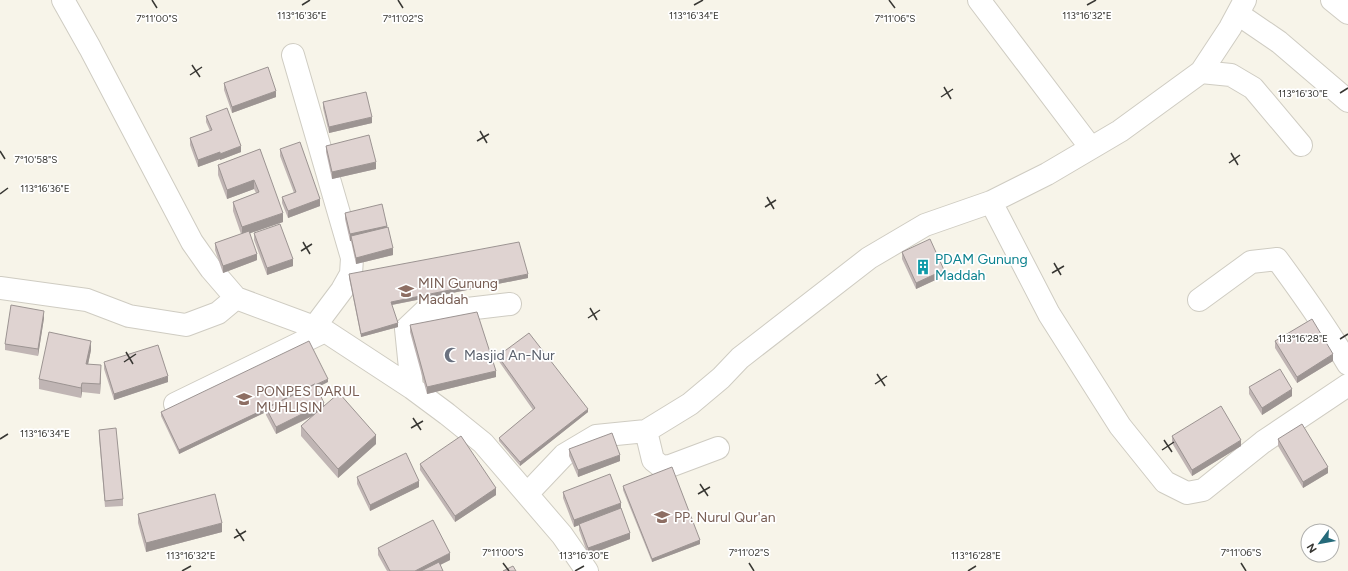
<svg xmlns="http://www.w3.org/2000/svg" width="1348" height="571" font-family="Figtree,sans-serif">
<rect width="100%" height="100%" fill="#f7f4e9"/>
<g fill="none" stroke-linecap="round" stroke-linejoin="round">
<defs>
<path id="minor" d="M63,0L90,48L192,242L211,269L236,298L325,331L412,388L447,414L483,443L562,535L587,571
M979,0L1091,148
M1332,0L1348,13
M1238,14L1279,42L1348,101
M293,55L352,258L351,274L342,290L315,326
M1201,72L1231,75L1253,88L1301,145
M991,202L1049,314L1120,426L1165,482L1187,493L1203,490L1263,442L1348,385
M0,288L87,300L129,316L186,325L218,313L236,298
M1199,300L1251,262L1277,259C1302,293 1327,328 1348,364
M412,388L406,329L425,311H450L510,304
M175,404L325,331
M646,431L653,460L662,467L670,466L718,448
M527,494L564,455L596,436L646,431L690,404L721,378L740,358L869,258L925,225L991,202L1047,174L1120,131L1201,72L1230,28L1245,0"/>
</defs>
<use href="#minor" stroke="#cfccc2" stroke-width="24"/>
<use href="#minor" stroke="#fff" stroke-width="22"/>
</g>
<path fill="#c0b5b4" d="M224,83L276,97L232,113L224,90Z
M323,102L372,123L329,133L323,108Z
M206,116L241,152L220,160V159L198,167L190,145V138L210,131L206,122Z
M326,146L376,169L332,179L326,152Z
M260,149L283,222L250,233L257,260L223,273L215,250V243L241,234L233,211V202L256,193L254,189L227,199L218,175V165Z
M280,149L320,206L288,218L282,203V197L294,193L280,156Z
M345,213L387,227L393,255L356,264L351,241H350L345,219Z
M254,233L293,266L267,275L254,240Z
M902,252L944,276L916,289L902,259Z
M349,274L528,278L392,305L398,327L361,337L349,278Z
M44,318L38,356L5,350V344Z
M410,325L496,377L427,394L410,332Z
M1275,341L1333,361L1297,383L1275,348Z
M91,350L88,364L101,375L100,394L82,392L81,398L39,389V379Z
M498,356L588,412L520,466L499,441V438L533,410L498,360Z
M104,362L168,382L114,400L104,369Z
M328,382L316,388L324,405L376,444L338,478L301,436V426L313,416L276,434L266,415V412L179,454L161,416V412Z
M1249,387L1292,396L1262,415L1249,394Z
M99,430L123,499V506L105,507L99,437Z
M1172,436L1241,446L1192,476L1172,443Z
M1278,439L1328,473L1303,488L1278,446Z
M569,449L620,461L578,477L569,456Z
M420,464L496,495L455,522L420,470Z
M357,477L419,487L370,511L357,484Z
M623,486L700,544L652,562L623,490Z
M563,492L621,509L630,539L588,555L579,530V525L574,527L563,498Z
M138,514L222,532L146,552L138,523Z
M378,548L450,560L440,565L443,571H387L378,555Z"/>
<path fill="#9c9492" d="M276,91V97L232,113V107Z
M372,117V123L329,133V127Z
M241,146V152L220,160V154Z
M220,152V159L198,167V160Z
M376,162V169L332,179V172Z
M254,180V189L227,199V190Z
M320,199V206L288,218V211Z
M283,213V222L242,236V227Z
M387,226V232L351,236V241H350V234Z
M393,248V255L356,264V258Z
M257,254V260L223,273V266Z
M293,259V266L267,275V268Z
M944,270V276L916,289V283Z
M528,274V278L391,305V302Z
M44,311V318L38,356V349Z
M398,323V327L361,337V334Z
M91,341V350L86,374V364Z
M1333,354V361L1297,383V377Z
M101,365V375L100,394V384Z
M496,371V377L427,394V387Z
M168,376V382L114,400V394Z
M328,379V382L268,411L267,408Z
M82,383V392L81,398V388Z
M1292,389V396L1262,415V408Z
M324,403V410L276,434V427Z
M266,408V412L179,454V450Z
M588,409V412L520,466V462Z
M376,435V444L338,478V469Z
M1241,440V446L1192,476V470Z
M620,455V461L578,477V470Z
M1328,467V473L1303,488V482Z
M419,481V487L370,511V505Z
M496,488V495L455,522V516Z
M621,503V510L574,527V520Z
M222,523V532L146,552V543Z
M630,533V539L588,555V548Z
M700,540V544L652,562V559Z
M450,553V560L428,571H415Z"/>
<path fill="#dfd3d1" stroke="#9c9492" d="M268,67L276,91L232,107L224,83Z
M366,92L372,117L329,127L323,102Z
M227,108L241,146L220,154V152L198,160L190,138L212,130L206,116Z
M369,135L376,162L332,172L326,146Z
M300,142L320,199L288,211L282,197L296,192L280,149Z
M260,149L283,213L242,227L233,202L259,192L254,180L227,190L218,165Z
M382,204L387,226L350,234L345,213Z
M280,224L293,259L267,268L254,233Z
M388,227L393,248L356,258L351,236Z
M249,231L257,254L223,266L215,243Z
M930,239L944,270L916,283L902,252Z
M519,242L528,274L391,302L398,323L361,334L349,274Z
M11,305L44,311L38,349L5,344Z
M477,312L496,371L427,387L410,325Z
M1312,319L1333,354L1297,377L1275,341Z
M49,332L91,341L86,364L101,365L100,384L82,383L81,388L39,379Z
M529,333L588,409L520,462L499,438L535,408L498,356Z
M309,341L328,379L315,385V384L267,408L179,450L161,412Z
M158,345L168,376L114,394L104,362Z
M1280,369L1292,389L1262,408L1249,387Z
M315,384L324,403L276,427L266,408Z
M339,393L376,435L338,469L301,426Z
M1221,406L1241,440L1192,470L1172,436Z
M1302,424L1328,467L1303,482L1278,439Z
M116,428L123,499L105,501L99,430Z
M612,433L620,455L578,470L569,449Z
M461,436L496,488L455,516L420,464Z
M406,453L419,481L370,505L357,477Z
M672,467L700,540L652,559L623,486Z
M610,474L621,503L574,520L563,492Z
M215,494L222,523L146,543L138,514Z
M621,508L630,533L588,548L579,524Z
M433,520L450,553L415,571H390L378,548Z
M439,562L443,571H421Z
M513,566L516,571H503Z"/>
<path fill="none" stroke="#383733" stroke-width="1.5" d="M152,0L157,8M398,0L403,8M889,0L895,8M302,5L310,0M694,5L703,0M1087,5L1096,0M192,65L200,77M190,75L202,67M944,87L951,99M1340,93L1348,88M941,97L953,89M480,131L487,143M477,141L489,134M0,151L5,159M1231,153L1238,165M1229,163L1240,155M0,194L8,188M767,197L774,209M765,207L776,200M303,242L310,254M301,251L312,244M1054,263L1061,275M1052,273L1064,266M590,308L597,320M588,318L600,310M1340,339L1348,334M126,352L133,364M124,362L136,354M877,374L885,386M875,384L887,376M413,418L421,430M411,428L423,421M0,439L8,434M1164,440L1172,452M1162,450L1174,442M700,484L708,496M698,494L710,487M236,529L244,541M234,538L246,531M503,563L509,571M749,563L754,571M1241,563L1246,571M182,571L191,566M575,571L584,566M968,571L976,566"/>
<defs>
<symbol id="building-bare" viewBox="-9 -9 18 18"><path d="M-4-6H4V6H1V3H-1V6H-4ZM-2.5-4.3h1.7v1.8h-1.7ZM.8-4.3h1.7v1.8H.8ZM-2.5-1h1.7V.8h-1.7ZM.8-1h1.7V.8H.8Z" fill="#0f9aa8" stroke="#fff" stroke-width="2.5" paint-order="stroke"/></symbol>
<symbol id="school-bare" viewBox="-9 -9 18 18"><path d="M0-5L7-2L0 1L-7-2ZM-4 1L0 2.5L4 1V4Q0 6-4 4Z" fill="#8d6e63" stroke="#fff" stroke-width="2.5" paint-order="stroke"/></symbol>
<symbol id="mosque-bare" viewBox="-9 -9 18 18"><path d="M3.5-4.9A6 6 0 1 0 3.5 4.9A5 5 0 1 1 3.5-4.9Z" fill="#6b7280" stroke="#fff" stroke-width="2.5" paint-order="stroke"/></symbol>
</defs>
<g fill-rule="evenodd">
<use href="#building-bare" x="912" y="256" width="22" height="22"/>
<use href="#school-bare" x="395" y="280" width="22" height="22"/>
<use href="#mosque-bare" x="441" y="344" width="22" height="22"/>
<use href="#school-bare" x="233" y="388" width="22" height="22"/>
<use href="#school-bare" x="651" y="506" width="22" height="22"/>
</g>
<g text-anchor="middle" stroke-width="3.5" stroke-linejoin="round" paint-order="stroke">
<g font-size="14" fill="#0d838f" stroke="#fff" text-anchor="start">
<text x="935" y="264">PDAM Gunung<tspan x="935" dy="16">Maddah</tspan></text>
</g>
<g font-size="14" fill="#785e54" stroke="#fff" text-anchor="start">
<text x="418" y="288">MIN Gunung<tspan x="418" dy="16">Maddah</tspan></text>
<text x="256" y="396">PONPES DARUL<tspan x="256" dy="16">MUHLISIN</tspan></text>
<text x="674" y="522">PP. Nurul Qur'an</text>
</g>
<g font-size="14" fill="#5b616d" stroke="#fff" text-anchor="start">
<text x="464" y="360">Masjid An-Nur</text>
</g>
</g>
<g font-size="10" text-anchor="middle" fill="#383733" stroke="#fff" stroke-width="3.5" stroke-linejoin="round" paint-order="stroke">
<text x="1087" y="19">113°16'32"E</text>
<text x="302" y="19">113°16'36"E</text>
<text x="694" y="19">113°16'34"E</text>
<text x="157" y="22">7°11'00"S</text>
<text x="403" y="22">7°11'02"S</text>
<text x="895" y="22">7°11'06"S</text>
<text x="1303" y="97">113°16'30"E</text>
<text x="36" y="163">7°10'58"S</text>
<text x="45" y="192">113°16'36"E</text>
<text x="1303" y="342">113°16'28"E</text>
<text x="45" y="437">113°16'34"E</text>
<text x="503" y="556">7°11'00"S</text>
<text x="749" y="556">7°11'02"S</text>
<text x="1241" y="556">7°11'06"S</text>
<text x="191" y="559">113°16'32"E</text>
<text x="584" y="559">113°16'30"E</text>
<text x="976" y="559">113°16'28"E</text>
</g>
<g transform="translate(1320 543) rotate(238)"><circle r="19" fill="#ffffff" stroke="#afafad"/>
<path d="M0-3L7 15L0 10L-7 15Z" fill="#256a7a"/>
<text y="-6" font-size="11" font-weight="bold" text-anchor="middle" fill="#383733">N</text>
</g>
</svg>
